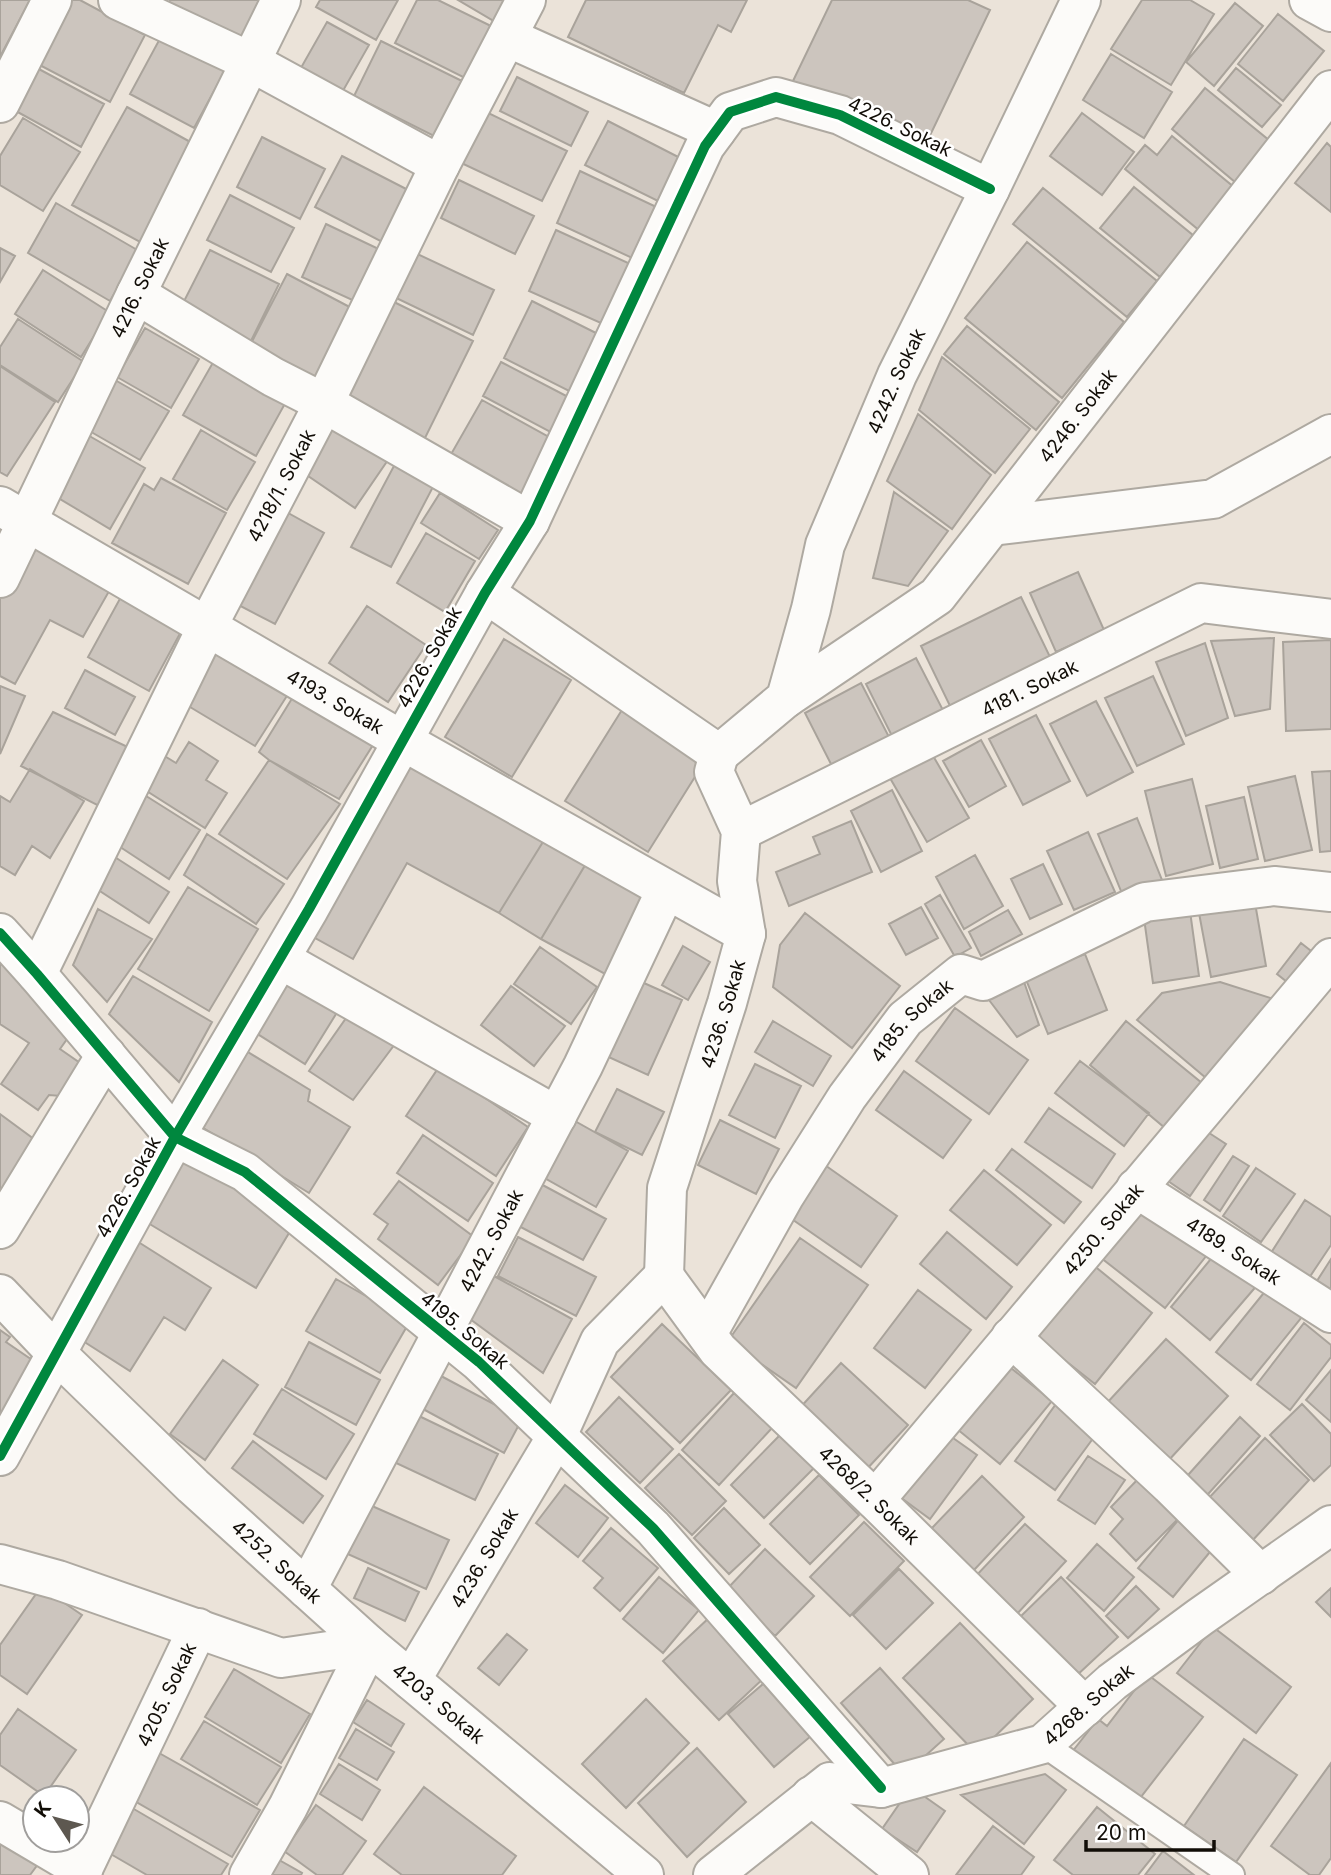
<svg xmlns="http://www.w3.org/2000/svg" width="1331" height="1875" font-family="Inter,sans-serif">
<rect width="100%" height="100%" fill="#ebe3d9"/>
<path fill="#ccc5be" stroke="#a9a39b" stroke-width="2" d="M0,0H30L0,57Z
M65,0H80L145,35L110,102L32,61Z
M170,0H271L248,46L167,6Z
M320,0H398L376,40L316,7Z
M417,0H438L493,27L467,79L395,43Z
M458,0H519L504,27Z
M586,0H747L731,32L718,25L684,93L568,37Z
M832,0H968L990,10L925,146L792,83Z
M1142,0H1190L1214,14L1171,85L1111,49Z
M1235,3L1263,26L1214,86L1186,62Z
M1278,14L1324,51L1283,101L1238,64Z
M327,22L369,45L340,96L298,73Z
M163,33L227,67L194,128L130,94Z
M381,41L462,81L434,136L354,96Z
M1111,54L1172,92L1144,138L1083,100Z
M37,68L104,104L81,147L14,110Z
M1236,68L1281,105L1262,127L1218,90Z
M517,77L588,112L571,146L500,111Z
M1205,88L1270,141L1235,182L1172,129Z
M127,107L194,144L140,242L72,205Z
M482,110L567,151L542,201L457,161Z
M1082,113L1134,152L1102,195L1050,156Z
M23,118L80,152L43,211L0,185V156Z
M608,121L688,162L666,205L585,165Z
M1172,136L1235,188L1200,231L1125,169L1145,145L1157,155Z
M262,137L325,169L300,219L237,187Z
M1327,143L1331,147V212L1295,183Z
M342,156L414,193L388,245L315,207Z
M580,171L667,212L643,263L557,223Z
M459,180L534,216L515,254L441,218Z
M1134,187L1194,236L1160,277L1100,228Z
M1043,188L1157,281L1127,317L1013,224Z
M230,195L294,228L271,272L207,240Z
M56,203L139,251L110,301L28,253Z
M326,224L385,252L361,304L302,277Z
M556,230L639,268L612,328L529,291Z
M1027,242L1124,322L1062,398L965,318Z
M0,248L15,256L0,282Z
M210,250L279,284L247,349L177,315Z
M411,251L494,290L473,335L390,295Z
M43,270L109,312L81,357L15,314Z
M287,274L361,313L320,392L246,353Z
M532,301L604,337L575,394L504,358Z
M394,302L473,341L423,442L345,403Z
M18,319L84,362L58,402L0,365V347Z
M967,326L1059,402L1036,430L944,354Z
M145,328L199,359L171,408L117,377Z
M942,357L1030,429L995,473L919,410Z
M215,359L287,400L256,456L183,415Z
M501,362L574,400L556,435L483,396Z
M0,366L55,402L7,476L0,472Z
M115,380L169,411L140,460L86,429Z
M482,400L556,441L521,504L446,463Z
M918,414L991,475L952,529L887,481Z
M330,416L390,457L355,508L295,467Z
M79,430L145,468L110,529L50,493Z
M201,430L255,462L227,510L173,479Z
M395,464L434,485L391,567L351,547Z
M161,478L226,513L188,584L112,543L144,484L154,490Z
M894,492L948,531L908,586L873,578Z
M440,493L498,530L479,559L421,523Z
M281,509L324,533L275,624L231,601Z
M426,533L475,561L445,612L397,583Z
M28,539L112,586L83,637L50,620L15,684L0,676V590Z
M1078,572L1104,630L1056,652L1030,593Z
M122,595L183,628L149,691L88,657Z
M1021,597L1051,659L951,708L921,646Z
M367,606L426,645L388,702L329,663Z
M1274,638L1270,709L1235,716L1211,641Z
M504,639L571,680L512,777L445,737Z
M1331,640V729L1286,731L1283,642Z
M1205,643L1228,718L1186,736L1156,662Z
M213,647L292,688L255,746L180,701Z
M916,658L946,716L895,742L866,684Z
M85,670L135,697L115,735L65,708Z
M1153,676L1184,744L1137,766L1105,698Z
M861,683L889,737L832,766L805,713Z
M0,686L25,696L0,754Z
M296,692L378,737L339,799L269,760L259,752Z
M1096,701L1133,772L1087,796L1050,724Z
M625,705L708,756L648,852L565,801Z
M53,712L132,749L103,808L21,766Z
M1036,715L1070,781L1023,805L989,739Z
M981,740L1006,786L969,807L943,761Z
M189,742L218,761L206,780L227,793L205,828L142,788L163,755L176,763Z
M411,754L546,837L499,913L407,863L353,959L308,934Z
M932,754L969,818L927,842L890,778Z
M269,760L340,804L287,879L219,834Z
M30,769L84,801L50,858L32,846L15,875L0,866V796L10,802Z
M1331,771V851L1320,852L1312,772Z
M1295,776L1312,850L1265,861L1248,787Z
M1192,779L1213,864L1166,876L1145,791Z
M135,789L200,830L169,879L111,841Z
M892,790L922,851L881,872L851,811Z
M1244,797L1258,859L1220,868L1206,806Z
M1137,818L1162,880L1123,896L1098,834Z
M851,821L872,872L789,906L776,872L820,854L813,837Z
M1088,832L1115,892L1074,910L1047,851Z
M207,834L284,884L256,924L184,875Z
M546,837L587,862L541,939L499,913Z
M107,852L169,892L149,923L86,882Z
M975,855L1003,906L964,929L936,877Z
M587,862L648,902L605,974L541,939Z
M1043,864L1062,904L1030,919L1011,879Z
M188,887L258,929L209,1011L138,969Z
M940,895L971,948L955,957L925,904Z
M1255,903L1266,966L1211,977L1199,913Z
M1189,904L1199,976L1153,983L1143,911Z
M921,907L938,938L906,955L889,924Z
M98,909L152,939L107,1002L73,965Z
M1008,910L1022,934L981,956L969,932Z
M805,913L900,986L852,1048L773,987L780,945Z
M1301,943L1320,958L1296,989L1277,974Z
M683,946L710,962L688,1000L662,985Z
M540,947L597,987L571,1024L514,984Z
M1085,954L1107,1010L1048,1034L1025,977Z
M0,963L65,1009L72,1032L60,1049L83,1065L61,1096L49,1095L38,1110L1,1084L29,1043L0,1024Z
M282,969L341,1006L305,1064L245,1026Z
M133,976L212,1022L179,1082L109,1014Z
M635,979L682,1000L648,1075L602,1054Z
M1023,979L1039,1025L1017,1037L986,996Z
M1220,982L1280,1001L1212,1083L1137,1020L1162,993Z
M511,986L565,1026L534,1066L481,1025Z
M955,1008L1028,1060L989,1114L916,1061Z
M351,1011L395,1044L353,1100L309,1071Z
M773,1021L831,1056L813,1086L755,1052Z
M1126,1021L1208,1088L1171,1133L1090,1065Z
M238,1046L310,1090L308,1101L350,1127L309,1193L192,1121Z
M1080,1061L1149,1113L1124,1146L1055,1093Z
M755,1064L801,1086L775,1138L729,1115Z
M439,1067L528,1127L496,1176L406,1116Z
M904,1071L971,1120L943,1158L876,1110Z
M617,1089L664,1112L642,1155L595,1132Z
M1049,1108L1115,1154L1092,1188L1025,1142Z
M0,1114L42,1145L0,1201Z
M566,1116L628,1151L596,1207L534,1172Z
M720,1120L779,1149L756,1194L698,1165Z
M1203,1129L1226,1144L1190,1196L1168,1181Z
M423,1135L493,1183L468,1221L397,1173Z
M1012,1149L1081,1202L1064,1223L996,1170Z
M183,1155L295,1223L256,1288L143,1220Z
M1233,1156L1249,1166L1220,1211L1204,1200Z
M822,1163L897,1216L861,1267L786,1215Z
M1256,1168L1295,1194L1261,1242L1223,1216Z
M984,1170L1051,1225L1017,1265L950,1210Z
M399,1181L474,1237L438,1285L378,1239L388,1224L374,1214Z
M537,1182L606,1219L583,1260L515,1224Z
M1132,1196L1207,1255L1165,1308L1091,1250Z
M1305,1200L1331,1217V1245L1307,1281L1269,1256Z
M947,1232L1012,1287L986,1319L920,1264Z
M518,1237L596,1277L576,1316L498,1276Z
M132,1238L211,1288L185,1330L164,1317L130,1371L72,1334Z
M800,1238L868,1285L796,1388L728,1341Z
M1220,1248L1259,1283L1210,1340L1171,1307Z
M1331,1259V1295L1315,1284Z
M1092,1264L1152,1313L1095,1384L1034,1336Z
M494,1276L572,1319L543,1373L470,1319Z
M336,1279L410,1321L380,1373L306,1331Z
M1267,1289L1302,1317L1251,1380L1216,1352Z
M918,1290L971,1330L925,1388L874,1348Z
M1304,1323L1331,1345V1357L1290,1410L1257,1384Z
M662,1324L731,1390L680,1443L611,1377Z
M0,1330L10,1337L6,1342L38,1364L0,1419Z
M1166,1339L1228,1396L1168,1461L1106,1404Z
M309,1342L380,1380L356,1425L285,1387Z
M223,1360L258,1385L205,1460L170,1434Z
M841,1363L908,1425L864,1472L797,1411Z
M1006,1364L1052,1401L1000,1464L946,1420Z
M1331,1370V1422L1306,1400Z
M441,1376L522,1419L504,1453L423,1409Z
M282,1389L354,1434L326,1479L254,1434Z
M734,1393L772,1428L719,1485L682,1450Z
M619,1397L673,1449L640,1483L586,1432Z
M1056,1404L1097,1433L1055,1490L1015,1461Z
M1302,1404L1331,1434V1465L1314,1481L1270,1435Z
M417,1415L498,1454L475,1500L394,1462Z
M1240,1417L1260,1436L1201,1502L1180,1484Z
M946,1433L977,1455L930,1519L900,1497Z
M780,1435L814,1468L764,1518L731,1485Z
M1265,1438L1309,1480L1251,1542L1207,1500Z
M253,1441L323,1496L303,1523L232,1468Z
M679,1454L726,1501L692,1535L645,1488Z
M1088,1456L1125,1480L1095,1524L1058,1500Z
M819,1475L859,1515L810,1564L770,1524Z
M982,1476L1024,1517L974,1570L931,1529Z
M1140,1477L1180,1517L1136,1561L1110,1534L1123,1519L1111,1507Z
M565,1485L608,1518L578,1557L536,1523Z
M363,1502L449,1540L426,1589L341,1551Z
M724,1508L760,1545L729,1574L694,1538Z
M1180,1518L1214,1547L1173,1597L1138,1568Z
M864,1522L904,1561L850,1616L810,1577Z
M1025,1524L1066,1561L1015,1616L974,1578Z
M611,1528L658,1568L620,1611L594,1588L603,1578L583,1561Z
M1097,1544L1134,1577L1104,1611L1067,1578Z
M765,1549L814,1596L775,1636L727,1589Z
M368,1568L419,1592L405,1621L354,1598Z
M899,1569L933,1603L886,1649L853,1615Z
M659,1577L699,1610L663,1653L623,1619Z
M1061,1577L1118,1637L1075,1677L1019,1618Z
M1136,1586L1159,1609L1128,1638L1106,1616Z
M41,1587L82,1615L27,1694L0,1675V1645Z
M1331,1588V1617L1316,1602Z
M711,1616L767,1675L719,1720L663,1661Z
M960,1623L1033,1699L977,1754L903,1678Z
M1213,1627L1291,1687L1256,1733L1177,1673Z
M507,1634L527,1650L499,1685L478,1668Z
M880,1668L944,1739L904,1775L841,1703Z
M234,1669L310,1714L281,1763L205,1717Z
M1147,1674L1203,1717L1137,1802L1072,1752L1098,1719L1107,1726Z
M770,1678L817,1731L774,1767L728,1714Z
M646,1699L689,1743L626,1808L582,1764Z
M367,1700L404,1724L391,1746L353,1722Z
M18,1709L76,1750L44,1796L0,1765V1735Z
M204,1721L281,1767L257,1805L181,1759Z
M356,1729L394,1752L377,1780L339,1758Z
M1244,1739L1297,1775L1236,1862L1184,1826Z
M697,1748L746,1802L687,1857L638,1803Z
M152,1749L260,1810L232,1857L126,1796Z
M1331,1763V1858L1319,1875H1310L1271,1846Z
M339,1764L380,1790L362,1820L320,1794Z
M1045,1774L1066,1790L1024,1844L961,1795Z
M424,1787L516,1856L502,1875H402L374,1854Z
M911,1787L945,1811L917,1852L882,1829Z
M127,1805L228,1864L221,1875H147L102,1849Z
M316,1805L366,1841L342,1875H317L284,1851Z
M1097,1807L1155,1854L1138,1875H1073L1054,1860Z
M0,1824L44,1856L30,1875H0Z
M993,1826L1034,1857L1021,1875H956Z
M1163,1851L1194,1875H1145Z
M272,1856L302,1873L301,1875H261Z"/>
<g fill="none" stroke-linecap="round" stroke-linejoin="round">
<defs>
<path id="lane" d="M1043,1744L1232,1875"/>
<g id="street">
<path d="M118,0L251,62L440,165"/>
<path d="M1309,0L1331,12"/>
<path d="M507,37L716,131"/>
<path d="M0,103L52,0"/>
<path d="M136,294L273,377L324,403L530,521"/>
<path id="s1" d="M0,506L403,741L746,934"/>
<path d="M992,526L1213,499L1331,434"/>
<path id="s2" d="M0,578L136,294L281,0"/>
<path d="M485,593L719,754"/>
<path id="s3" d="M786,698L937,596L1331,90"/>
<path id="s4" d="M719,754L786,698L811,609L825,545L897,375L990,189L1081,0"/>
<path id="s5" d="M741,831L1201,603L1331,619"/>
<path d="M0,933L37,974L175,1137L245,1172L479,1362L653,1528L881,1788"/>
<path d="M280,959L557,1116"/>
<path id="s6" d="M37,974L207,627L324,403L440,165L526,0"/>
<path id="s7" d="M1136,1188L1331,1313"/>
<path d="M0,1229L106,1055"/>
<path id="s8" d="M664,1276L718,1350L875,1500L1085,1707"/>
<path id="s9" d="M664,1276L667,1188L727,1003L746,934L737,881L741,831L714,772L719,754"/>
<path id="s10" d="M0,1294L57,1354L193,1486L369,1645L288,1807L249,1875"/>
<path id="s11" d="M707,1334L785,1195L847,1097L905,1019L961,974L983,981L1145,902L1274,886L1331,892"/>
<path d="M1011,1337L1170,1485L1261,1575"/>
<path d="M0,1456L175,1137L309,909L485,593L530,521L705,146L730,112L776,97L840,115L990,189"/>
<path id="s12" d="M875,1500L1331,958"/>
<path id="s13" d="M0,1564L58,1580L281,1658L369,1645L644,1875"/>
<path id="s14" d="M307,1589L583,1066L666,890"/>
<path id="s15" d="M411,1680L557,1436L600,1341L664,1276"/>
<path d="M811,1796L909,1875"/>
<path d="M0,1821L83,1870"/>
<path id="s16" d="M80,1875L198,1628"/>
<path id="s17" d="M713,1875L830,1782L881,1788L1043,1744L1112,1682L1200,1617L1331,1525"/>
</g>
</defs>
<use href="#lane" stroke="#aea9a1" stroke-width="28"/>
<use href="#street" stroke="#aea9a1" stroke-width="42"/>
<use href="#lane" stroke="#fcfbf9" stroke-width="24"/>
<use href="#street" stroke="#fcfbf9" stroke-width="38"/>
<defs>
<path id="cycleway" d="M0,933L37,974L175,1137L245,1172L479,1362L653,1528L881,1788
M0,1456L175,1137L309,909L485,593L530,521L705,146L730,112L776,97L840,115L990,189"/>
</defs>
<use href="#cycleway" stroke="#fff" stroke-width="15"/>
<use href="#cycleway" stroke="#00873e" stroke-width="10"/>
</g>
<g text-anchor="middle" stroke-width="5" stroke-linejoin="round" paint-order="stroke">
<g font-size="19" fill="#110d07" stroke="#fff">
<text transform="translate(900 126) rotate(26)" y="7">4226. Sokak</text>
<text dy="7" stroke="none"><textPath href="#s2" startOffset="322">4216. Sokak</textPath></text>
<text dy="7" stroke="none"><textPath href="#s4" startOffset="424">4242. Sokak</textPath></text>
<text dy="7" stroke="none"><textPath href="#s3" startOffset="411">4246. Sokak</textPath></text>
<text dy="7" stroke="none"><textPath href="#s6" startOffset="546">4218/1. Sokak</textPath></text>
<text transform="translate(429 657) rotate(-61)" y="7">4226. Sokak</text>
<text dy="7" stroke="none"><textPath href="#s5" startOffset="322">4181. Sokak</textPath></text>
<text dy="7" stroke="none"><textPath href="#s1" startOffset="388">4193. Sokak</textPath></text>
<text dy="7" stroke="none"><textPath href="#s9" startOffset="271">4236. Sokak</textPath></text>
<text dy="7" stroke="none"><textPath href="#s11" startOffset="376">4185. Sokak</textPath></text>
<text transform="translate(128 1187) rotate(-61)" y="7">4226. Sokak</text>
<text dy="7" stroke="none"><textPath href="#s12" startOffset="354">4250. Sokak</textPath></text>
<text dy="7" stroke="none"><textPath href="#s14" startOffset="394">4242. Sokak</textPath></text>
<text dy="7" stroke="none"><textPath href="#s7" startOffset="116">4189. Sokak</textPath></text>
<text transform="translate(465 1330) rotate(40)" y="7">4195. Sokak</text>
<text dy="7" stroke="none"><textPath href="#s8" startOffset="301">4268/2. Sokak</textPath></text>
<text dy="7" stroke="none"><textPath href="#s15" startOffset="142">4236. Sokak</textPath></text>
<text dy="7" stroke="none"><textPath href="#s10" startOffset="385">4252. Sokak</textPath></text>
<text dy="7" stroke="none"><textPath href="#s16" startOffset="200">4205. Sokak</textPath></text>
<text dy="7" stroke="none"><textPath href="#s13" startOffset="476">4203. Sokak</textPath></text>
<text dy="7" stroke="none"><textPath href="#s17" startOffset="429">4268. Sokak</textPath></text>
</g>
</g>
<g transform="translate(56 1819) rotate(306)"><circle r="33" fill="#ffffff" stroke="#a09e9c" stroke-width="2"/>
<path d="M0-5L12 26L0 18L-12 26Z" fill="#5d5850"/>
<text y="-10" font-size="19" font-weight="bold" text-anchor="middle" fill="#110d07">K</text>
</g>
<path d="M1086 1840v10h128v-10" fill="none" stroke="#110d07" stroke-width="3.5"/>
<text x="1096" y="1840" font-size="21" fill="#110d07" stroke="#ffffff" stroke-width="5" paint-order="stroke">20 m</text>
</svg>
